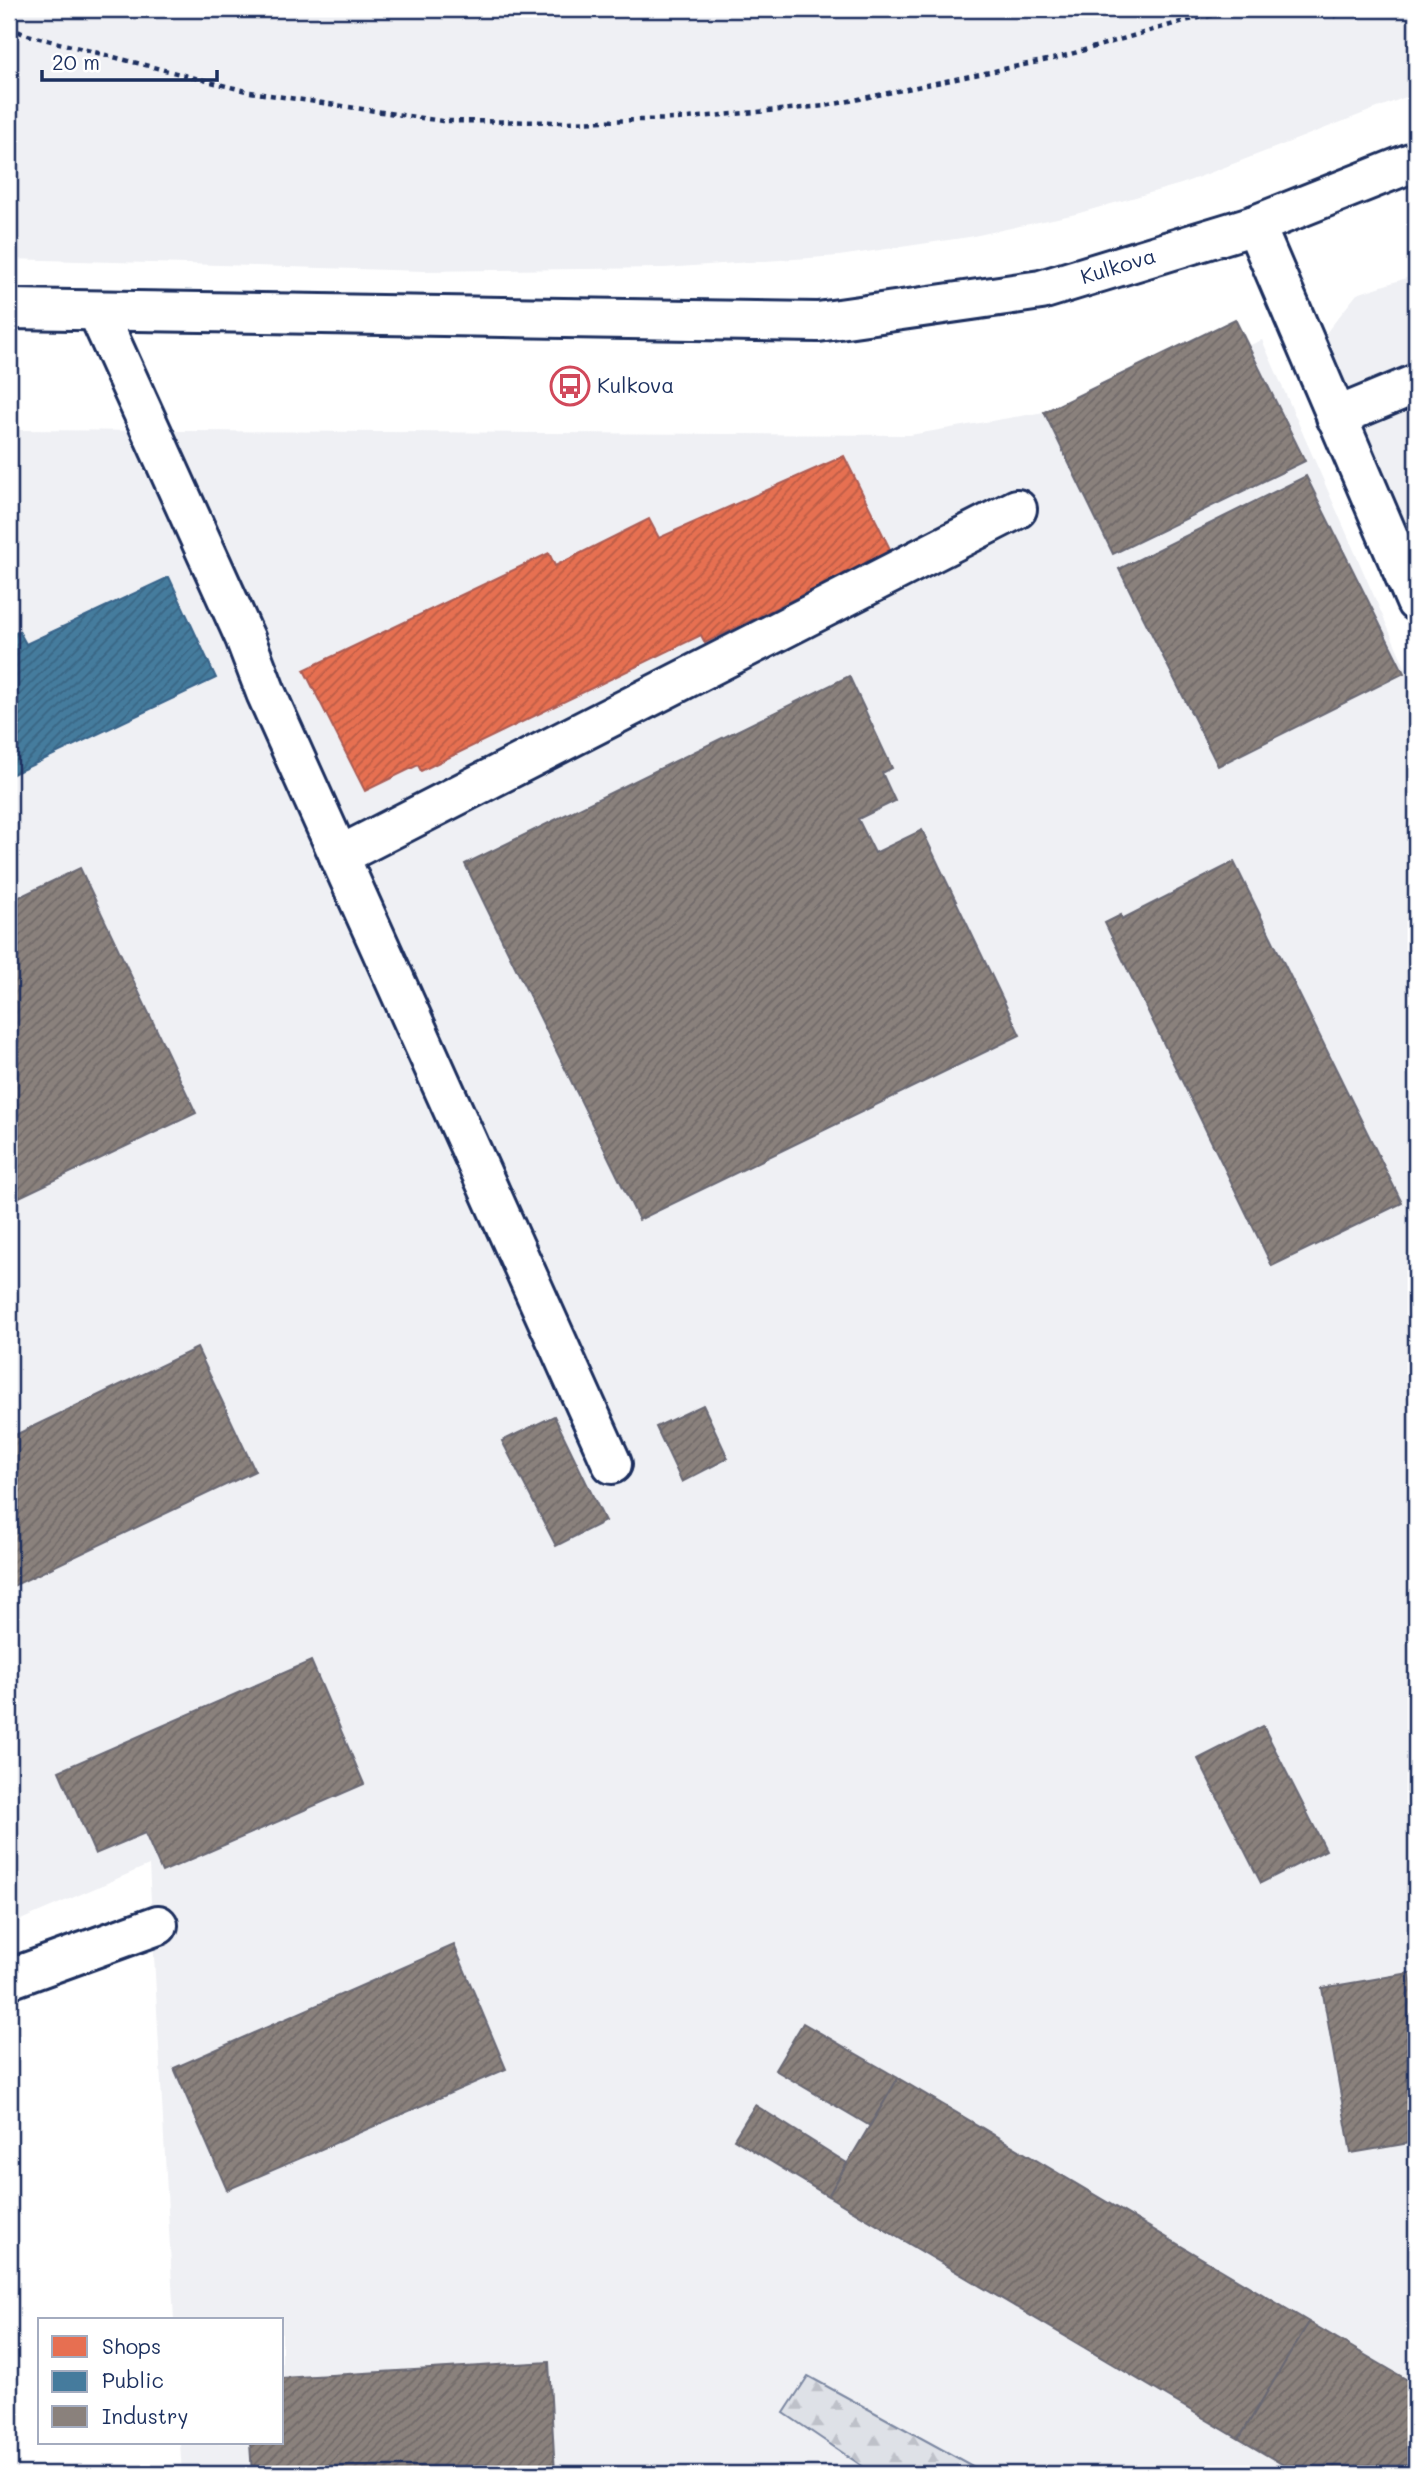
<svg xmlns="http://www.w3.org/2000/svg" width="1425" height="2483" font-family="Mali,sans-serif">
<defs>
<pattern id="forest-firs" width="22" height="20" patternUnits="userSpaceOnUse" patternTransform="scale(1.75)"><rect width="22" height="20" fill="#dee1e7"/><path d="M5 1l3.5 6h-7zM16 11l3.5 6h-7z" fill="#bec1c9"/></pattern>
<pattern id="shops-hatch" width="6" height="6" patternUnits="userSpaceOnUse" patternTransform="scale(1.75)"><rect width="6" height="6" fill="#e76f51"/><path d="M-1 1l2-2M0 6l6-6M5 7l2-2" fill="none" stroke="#ba5c46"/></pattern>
<pattern id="public-hatch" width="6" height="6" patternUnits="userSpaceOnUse" patternTransform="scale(1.75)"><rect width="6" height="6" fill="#457b9d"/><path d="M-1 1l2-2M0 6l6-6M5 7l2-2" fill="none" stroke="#396583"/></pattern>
<pattern id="industry-hatch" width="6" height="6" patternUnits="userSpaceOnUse" patternTransform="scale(1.75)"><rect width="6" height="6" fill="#8a817c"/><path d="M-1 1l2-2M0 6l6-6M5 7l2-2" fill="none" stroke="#706a69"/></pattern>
</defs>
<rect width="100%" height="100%" fill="#fff"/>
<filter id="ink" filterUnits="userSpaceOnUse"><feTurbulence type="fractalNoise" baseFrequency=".0143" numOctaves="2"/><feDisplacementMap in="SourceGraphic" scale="14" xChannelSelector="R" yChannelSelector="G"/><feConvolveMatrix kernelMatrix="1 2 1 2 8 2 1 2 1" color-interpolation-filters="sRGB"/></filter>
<g filter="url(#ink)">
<path fill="#eff0f4" d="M9,9H1416V93L1181,184L1076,214L969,237L839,256L664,268L424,271L9,259Z
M1416,275V557L1322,338L1357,294Z
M1235,319L1248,346L1262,340L1416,692V2474H182L180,2443H282V2320H174L149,1865L9,1925V430L910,435L1044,412Z"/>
<path fill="url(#forest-firs)" stroke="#7c88a2" stroke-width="2" d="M808,2376L987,2474H874L784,2413Z"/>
<path fill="url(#shops-hatch)" stroke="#aa5c55" stroke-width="2" d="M844,456L891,551L705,643L701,635L421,771L418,765L365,791L304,670L549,553L555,566L649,519L659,538Z"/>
<path fill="url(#public-hatch)" stroke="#38648a" stroke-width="2" d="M169,577L216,678L9,776V636L19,631L26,644Z"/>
<path fill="url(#industry-hatch)" stroke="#696873" stroke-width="2" d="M1235,319L1305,461L1113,554L1044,412Z
M1306,476L1404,673L1218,766L1119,569Z
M849,676L892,768L882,773L895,801L858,819L875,853L922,830L1020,1035L639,1220L465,864Z
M1234,862L1402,1203L1272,1266L1105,923L1121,915L1122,919Z
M80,868L196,1113L9,1202V902Z
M197,1348L255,1471L9,1588V1438Z
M703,1405L728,1458L682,1482L656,1427Z
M554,1416L605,1521L556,1546L502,1441Z
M311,1661L364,1784L162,1872L145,1833L95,1854L59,1771Z
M1263,1726L1326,1850L1261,1883L1198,1759Z
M454,1945L506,2069L227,2190L174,2068Z
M1410,1973L1416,2010V2142L1351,2153L1322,1988Z
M803,2023L898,2078L870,2126L775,2070Z
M898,2078L1309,2322L1239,2439L828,2196Z
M755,2105L847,2163L828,2196L734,2139Z
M1309,2322L1416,2385V2462L1409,2474H1299L1239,2439Z
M549,2362L555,2474H252L250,2443H282V2378Z"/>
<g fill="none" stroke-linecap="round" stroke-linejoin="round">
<defs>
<g id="minor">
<path d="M1255,225L1416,602"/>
<path id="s1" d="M9,309L818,322L1041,290L1255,225L1416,161"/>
<path d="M97,311L245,638L266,693L612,1464"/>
<path d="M1336,417L1416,384"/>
<path d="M339,856L1017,509"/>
<path d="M9,1979L158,1925"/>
</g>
</defs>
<use href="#minor" stroke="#1b2f5e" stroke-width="44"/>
<path stroke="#1b2f5e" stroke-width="4.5" stroke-dasharray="5 5" stroke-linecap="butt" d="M1328,9L1333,17L1348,9
M9,27L24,34L250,92L442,121L566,122L677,119L825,106L1057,58L1184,21L1245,9"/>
<use href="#minor" stroke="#fff" stroke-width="38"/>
</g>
</g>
<defs>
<symbol id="bus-ring" viewBox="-11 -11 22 22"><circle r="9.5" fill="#fff" stroke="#d1495b" stroke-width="1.5"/><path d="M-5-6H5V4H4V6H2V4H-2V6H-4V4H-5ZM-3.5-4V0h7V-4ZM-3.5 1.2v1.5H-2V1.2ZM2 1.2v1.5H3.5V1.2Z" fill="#d1495b"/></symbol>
</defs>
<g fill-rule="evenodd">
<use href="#bus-ring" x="548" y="364" width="44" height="44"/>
</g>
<g text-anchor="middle" stroke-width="7" stroke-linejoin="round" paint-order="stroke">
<g font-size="21" fill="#1b2f5e" stroke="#fff">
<text dy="7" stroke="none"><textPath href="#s1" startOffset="1115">Kulkova</textPath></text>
</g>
<g font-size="21" fill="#1b2f5e" stroke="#fff" text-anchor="start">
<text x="597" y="393">Kulkova</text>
</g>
</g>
<rect width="1425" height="2483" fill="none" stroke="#fff" stroke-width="35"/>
<rect x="18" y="18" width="1390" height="2448" fill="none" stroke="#1b2f5e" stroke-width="2.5" filter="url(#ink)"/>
<rect x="38" y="2318" width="245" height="126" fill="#ffffff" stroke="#a4acbf" stroke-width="2"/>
<rect x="52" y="2336" width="35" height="21" fill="#e76f51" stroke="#a4acbf" stroke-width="2"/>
<text x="102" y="2354" font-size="21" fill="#1b2f5e">Shops</text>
<rect x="52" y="2371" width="35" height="21" fill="#457b9d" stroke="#a4acbf" stroke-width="2"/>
<text x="102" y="2388" font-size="21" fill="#1b2f5e">Public</text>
<rect x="52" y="2406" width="35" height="21" fill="#8a817c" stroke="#a4acbf" stroke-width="2"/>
<text x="102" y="2424" font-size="21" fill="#1b2f5e">Industry</text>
<path d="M42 70v10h175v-10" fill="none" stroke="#1b2f5e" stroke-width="3.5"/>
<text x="52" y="70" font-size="21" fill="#1b2f5e" stroke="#ffffff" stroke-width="5" paint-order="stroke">20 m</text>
</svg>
